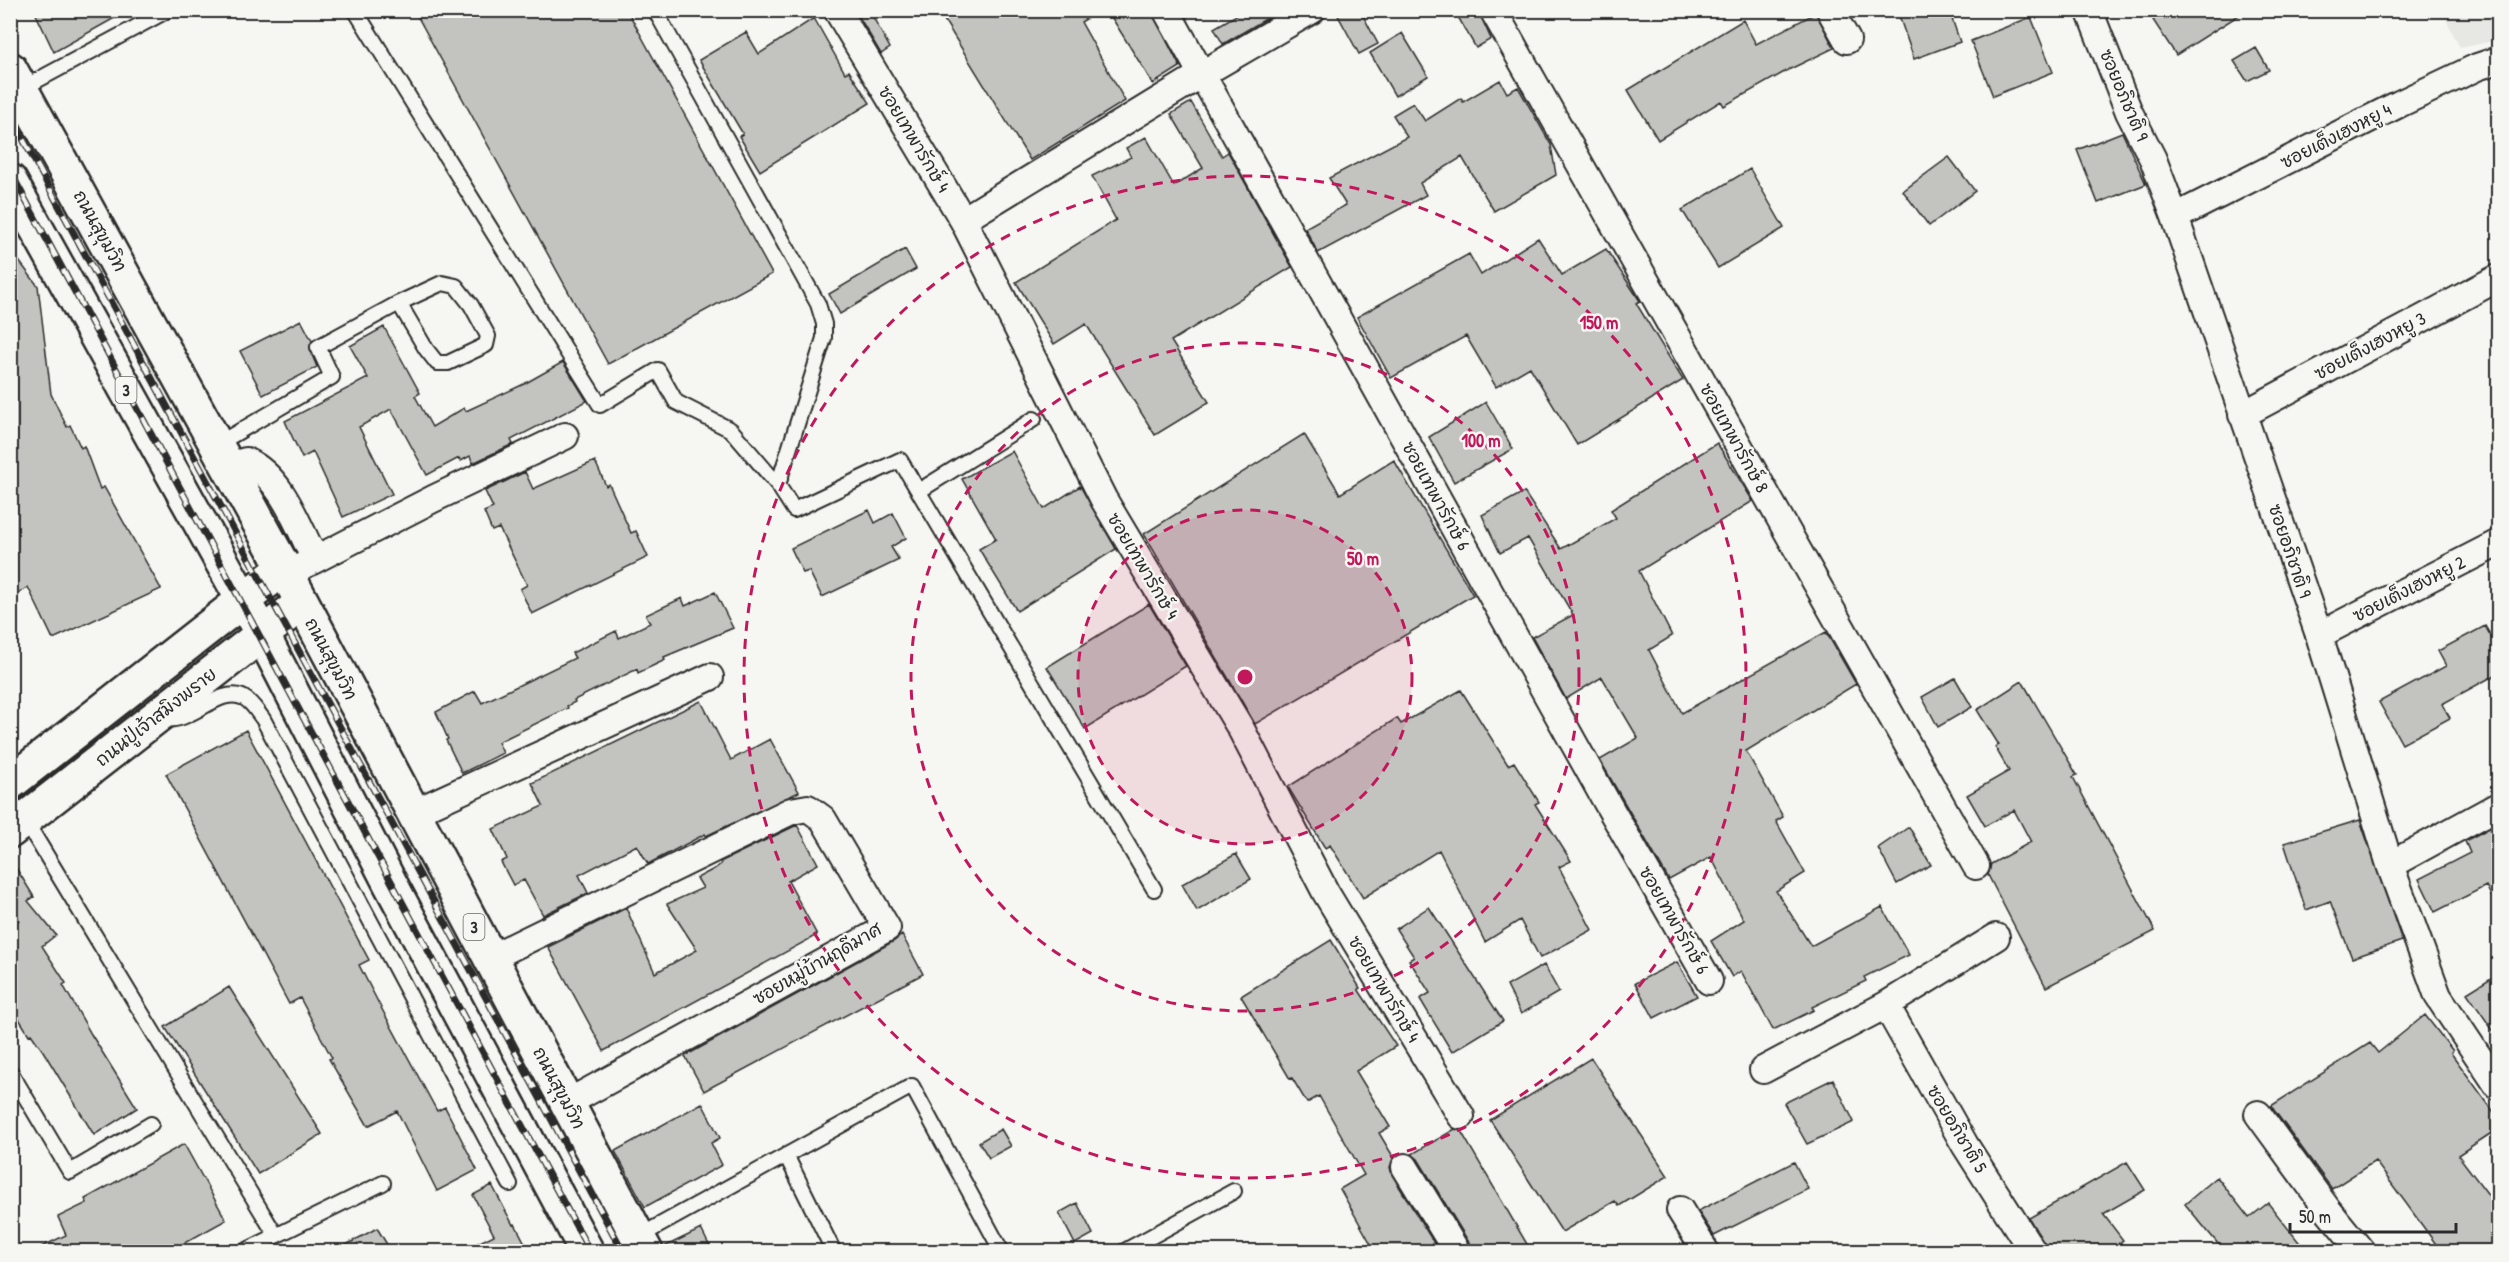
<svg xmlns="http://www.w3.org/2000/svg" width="2509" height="1262" font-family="'Patrick Hand','Playpen Sans Thai',sans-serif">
<rect width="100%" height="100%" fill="#f6f6f2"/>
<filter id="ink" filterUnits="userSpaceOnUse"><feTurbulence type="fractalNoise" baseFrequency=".0167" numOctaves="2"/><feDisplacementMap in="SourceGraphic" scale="12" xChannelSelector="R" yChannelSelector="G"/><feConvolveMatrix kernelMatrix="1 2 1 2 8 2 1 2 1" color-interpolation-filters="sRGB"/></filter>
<g filter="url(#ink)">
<path fill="#e7e7e3" d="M2442,11H2498V40L2460,48Z"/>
<path fill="#c3c3c0" stroke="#2b2b2b" stroke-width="1.5" d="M34,10H129L54,52Z
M414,10H627L772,274L608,364Z
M855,10H869L890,48L881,54Z
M938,10H1100L1081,22L1125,101L1030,160Z
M1107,10H1151L1180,67L1153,84Z
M1245,10H1281L1223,44L1214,28Z
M1335,10H1360L1378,44L1359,54Z
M1454,10H1478L1491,39L1476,48Z
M1897,10H1949L1960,42L1914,59Z
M2169,10H2247L2176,55L2153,20Z
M1816,13L1834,48L1788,70L1724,106L1721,101L1658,140L1628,90L1743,20L1756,44Z
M2031,17L2053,72L1993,96L1971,41Z
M814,18L845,73L849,71L870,103L760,171L739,136L743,134L699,60L746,32L759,54Z
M1402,33L1428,76L1395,96L1370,53Z
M2256,48L2269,70L2247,81L2234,61Z
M1500,80L1507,93L1518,87L1551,145L1556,175L1494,211L1462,157L1420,183L1426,195L1318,253L1305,228L1346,205L1329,178L1407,137L1393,115L1413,103L1425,121L1461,98L1463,102Z
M1191,102L1222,156L1228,152L1292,267L1171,341L1209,402L1155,435L1086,324L1054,344L1016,282L1116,220L1092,176L1131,157L1126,148L1146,137L1174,186L1203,168L1171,114Z
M2122,132L2146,184L2098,203L2077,150Z
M1949,157L1975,191L1929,226L1903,191Z
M1750,169L1784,228L1718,268L1682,210Z
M1538,238L1562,275L1606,249L1640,301L1636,303L1683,380L1577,445L1530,367L1496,387L1466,336L1391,378L1357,317L1469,254L1481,275Z
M10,249L38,286L51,394L67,427L70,425L81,448L84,446L100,489L104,487L161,589L53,639L28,587L10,599Z
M905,249L916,269L840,314L829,294Z
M301,320L312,341L310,350L317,367L263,395L240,351Z
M384,327L420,393L415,396L432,427L464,408L466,411L524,384L563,362L587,401L511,440L513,444L473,463L470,456L461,461L459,458L427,475L391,409L359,427L392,494L343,517L313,452L302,458L285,421L368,378L350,346Z
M1486,402L1513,449L1454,482L1429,437Z
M1304,434L1340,494L1394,460L1473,595L1255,724L1144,534Z
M1717,443L1753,501L1639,571L1672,636L1649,650L1682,713L1826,632L1856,684L1746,751L1783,817L1776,821L1805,873L1776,891L1811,946L1882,907L1909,955L1864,977L1866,981L1812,1007L1814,1010L1773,1030L1741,971L1732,977L1711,941L1744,920L1711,857L1669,880L1600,760L1638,738L1602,677L1566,699L1532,637L1573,615L1528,538L1500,553L1482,515L1524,492L1561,549L1616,518L1611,510Z
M1012,451L1044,509L1080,486L1116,549L1017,611L979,549L996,539L962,479Z
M595,461L606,486L609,484L631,533L636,531L648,557L532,614L520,589L527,585L499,528L492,531L484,512L493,508L485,491L525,472L533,489Z
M869,510L875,523L893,513L906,538L891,547L899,560L822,597L809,571L803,573L791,548Z
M715,592L733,628L664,657L665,660L638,673L637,669L574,700L575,702L567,706L568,708L498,742L503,753L462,773L446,740L448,739L436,712L475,691L482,703L575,658L572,653L616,631L619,638L650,623L646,615L682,598L685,606Z
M1149,604L1186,666L1085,729L1047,667Z
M2485,626L2499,650V673L2442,704L2450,718L2402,744L2379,702L2446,666L2438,651Z
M1955,678L1972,707L1938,727L1922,697Z
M2022,681L2077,775L2073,777L2155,931L2046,987L1988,875L1991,864L2031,842L2014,810L1985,826L1967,795L2009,771L1995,747L1999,745L1977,710Z
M1461,690L1508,765L1514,762L1539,802L1535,804L1571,861L1559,867L1592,930L1540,958L1520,920L1485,942L1439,850L1363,898L1330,845L1325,848L1288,787L1397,718L1401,724Z
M701,701L731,760L770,739L799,792L706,836L705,834L648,864L637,845L579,875L588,893L543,915L524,880L513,885L501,862L507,859L493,829L543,806L532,783Z
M246,730L369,960L359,965L378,1002L437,1111L445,1107L477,1170L437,1191L397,1111L368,1126L329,1059L332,1058L300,998L289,1004L166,774Z
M2360,820L2402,941L2352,958L2330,901L2306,910L2284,843Z
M2499,823V911L2486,886L2435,912L2419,879L2470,853L2465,841Z
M797,825L818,864L788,881L817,935L604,1051L548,947L626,908L655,973L697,950L667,904L703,888L697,878L714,869L721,864L720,862Z
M1909,827L1931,865L1897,884L1878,848Z
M1236,854L1251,879L1197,911L1182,884Z
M10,858L34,897L28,901L56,935L42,946L66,983L63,985L91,1034L137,1108L94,1135L43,1051L31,1034L29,1035L10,1004V926L19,920L13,910L10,911Z
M1429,907L1503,1021L1452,1052L1420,999L1430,993L1409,960L1414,957L1396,929Z
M902,935L923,974L704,1091L685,1056L894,941Z
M1331,940L1360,988L1358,989L1396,1046L1356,1071L1390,1127L1379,1133L1394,1158L1390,1167L1392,1175L1439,1251H1375L1340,1189L1364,1175L1319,1096L1307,1103L1292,1078L1290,1079L1241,996Z
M1677,962L1697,996L1654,1018L1635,983Z
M1544,965L1559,992L1521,1014L1507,986Z
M2499,973V1039L2467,993Z
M229,987L322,1134L258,1174L165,1027Z
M2425,1015L2453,1051L2451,1053L2499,1119V1128L2458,1155L2499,1209V1251H2441L2375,1161L2332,1189L2271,1106L2370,1043L2378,1053Z
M1591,1058L1668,1176L1619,1206L1615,1201L1562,1232L1490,1120Z
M1833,1079L1854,1122L1807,1144L1784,1103Z
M702,1103L720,1138L711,1143L722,1165L645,1207L615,1151Z
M1001,1129L1011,1146L989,1158L979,1142Z
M1455,1129L1461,1131L1531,1251H1472L1470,1244L1418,1159L1412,1154Z
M184,1144L226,1220L170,1251H33L66,1235L58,1217L87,1203L85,1199Z
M1794,1162L1808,1189L1714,1236L1698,1211Z
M2127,1162L2145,1190L2103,1214L2123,1240L2108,1251H2048L2029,1218Z
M2217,1177L2249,1218L2268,1203L2306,1251H2224L2185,1204Z
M492,1185L513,1225L515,1224L529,1251H462L494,1235L473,1195Z
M1077,1203L1093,1234L1075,1244L1059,1213Z
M377,1228L391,1251H335Z
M701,1229L712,1251H665L664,1247Z"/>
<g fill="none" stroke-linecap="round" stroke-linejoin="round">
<defs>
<path id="lane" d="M355,10L600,405L658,370L676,402L731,430L778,485L794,510L900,460L1154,889
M655,10L818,304L824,324V338L778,485
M21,89L168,10
M216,445L332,377L318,347L399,303L442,283L456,286L471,305L488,336L486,345L448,363H437L426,349L399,303
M919,491L1034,419
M165,719C191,724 220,685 244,698C252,702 258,713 263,719L510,1184
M25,820L275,1234
M10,1071L70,1172L151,1124
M786,1155L834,1252
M638,1237L912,1086L1002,1252
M243,1252L383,1183
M1123,1252L1234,1191"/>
<path id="street" d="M837,10L963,220L1104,500L1241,729L1326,893L1461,1116
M1166,10L1606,801L1709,981
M1493,10L1976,866
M1830,10L1847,40
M2089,10L2129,112L2153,159L2175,217L2319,635L2390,865L2438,996L2498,1086
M2175,217L2399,104L2477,67L2498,60
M963,220L1202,74L1312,10
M2242,415L2498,278
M228,466L246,461C283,478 297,525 315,559
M287,574L433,499L565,436
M2319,635L2498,543
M413,813L710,677
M2390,865L2498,806
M490,958L791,811L808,808L823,819L887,928L567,1103
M1886,1005L1965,1145L2033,1252
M1763,1070L1886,1005L1996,937
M2258,1114L2328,1210L2362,1252
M1405,1167L1457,1252
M1680,1210L1706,1252"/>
<path id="secondary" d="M10,783L284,568
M10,831L302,603"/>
<path id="highway" d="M10,69L284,568L646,1252
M10,181L262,634L390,883L587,1252"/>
</defs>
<use href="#lane" stroke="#2b2b2b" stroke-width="18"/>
<use href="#street" stroke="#2b2b2b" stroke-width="30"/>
<use href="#secondary" stroke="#2b2b2b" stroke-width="38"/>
<use href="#highway" stroke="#2b2b2b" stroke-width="38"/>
<use href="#lane" stroke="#f6f6f2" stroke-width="14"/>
<use href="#street" stroke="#f6f6f2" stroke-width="26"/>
<use href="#secondary" stroke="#f6f6f2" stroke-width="33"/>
<use href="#highway" stroke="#f6f6f2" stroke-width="33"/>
<defs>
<path id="rail" d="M10,115L623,1252
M10,171L590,1252"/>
</defs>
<use href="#rail" stroke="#2b2b2b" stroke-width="7"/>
<use href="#rail" stroke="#f6f6f2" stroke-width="4.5" stroke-dasharray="14" stroke-linecap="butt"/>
</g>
</g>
<circle cx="1245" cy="677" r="167" fill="#c2185b" fill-opacity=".12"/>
<g fill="none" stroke="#c2185b" stroke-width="3" stroke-dasharray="10 8">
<circle cx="1245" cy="677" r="167"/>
<circle cx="1245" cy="677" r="334"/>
<circle cx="1245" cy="677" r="501"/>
</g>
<g text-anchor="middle" stroke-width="5" stroke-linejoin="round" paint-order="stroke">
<g fill="#f6f6f2" stroke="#686867" stroke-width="1.5">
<rect x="115.5" y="377" width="21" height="26" rx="4.5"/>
<rect x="463.5" y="914" width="21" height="26" rx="4.5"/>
</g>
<g font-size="16" font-weight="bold" fill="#2b2b2b">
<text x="126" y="396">3</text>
<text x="474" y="933">3</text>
</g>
<g font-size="18" fill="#2b2b2b" stroke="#f6f6f2">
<text transform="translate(2124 95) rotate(67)" y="6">ซอยอภิชาติ 9</text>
<text transform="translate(2336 136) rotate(-27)" y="6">ซอยเต็งเฮงหยู 4</text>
<text transform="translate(914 139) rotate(59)" y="6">ซอยเทพารักษ์ 4</text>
<text transform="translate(100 231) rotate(61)" y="6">ถนนสุขุมวิท</text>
<text transform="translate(2370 346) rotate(-28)" y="6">ซอยเต็งเฮงหยู 3</text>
<text transform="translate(1734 438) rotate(61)" y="6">ซอยเทพารักษ์ 8</text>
<text transform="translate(1436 496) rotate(61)" y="6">ซอยเทพารักษ์ 6</text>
<text transform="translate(2290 551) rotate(71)" y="6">ซอยอภิชาติ 9</text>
<text transform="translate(1143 566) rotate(59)" y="6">ซอยเทพารักษ์ 4</text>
<text transform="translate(2409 589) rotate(-27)" y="6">ซอยเต็งเฮงหยู 2</text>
<text transform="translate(331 659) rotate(62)" y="6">ถนนสุขุมวิท</text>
<text transform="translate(156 717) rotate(-38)" y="6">ถนนปู่เจ้าสมิงพราย</text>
<text transform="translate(1674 920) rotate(60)" y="6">ซอยเทพารักษ์ 6</text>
<text transform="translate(817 964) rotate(-30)" y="6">ซอยหมู่บ้านฤดีมาศ</text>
<text transform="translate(1384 989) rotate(59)" y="6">ซอยเทพารักษ์ 4</text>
<text transform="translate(559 1088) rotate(62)" y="6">ถนนสุขุมวิท</text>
<text transform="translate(1957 1129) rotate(59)" y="6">ซอยอภิชาติ 5</text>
</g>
</g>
<circle cx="1245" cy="677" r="9" fill="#c2185b" stroke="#f6f6f2" stroke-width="3"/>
<g font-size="18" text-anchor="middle" font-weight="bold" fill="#c2185b" stroke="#f6f6f2" stroke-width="5" stroke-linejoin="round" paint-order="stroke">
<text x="1599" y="329">150 m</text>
<text x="1481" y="447">100 m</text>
<text x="1363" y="565">50 m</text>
</g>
<rect width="2509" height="1262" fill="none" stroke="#f6f6f2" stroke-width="36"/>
<rect x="18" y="18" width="2473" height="1226" fill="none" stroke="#2b2b2b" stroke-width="2" filter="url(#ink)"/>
<path d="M2290 1223v9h166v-9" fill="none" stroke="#2b2b2b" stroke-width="3"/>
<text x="2299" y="1223" font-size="18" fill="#2b2b2b" stroke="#f6f6f2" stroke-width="4.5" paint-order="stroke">50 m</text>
</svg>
